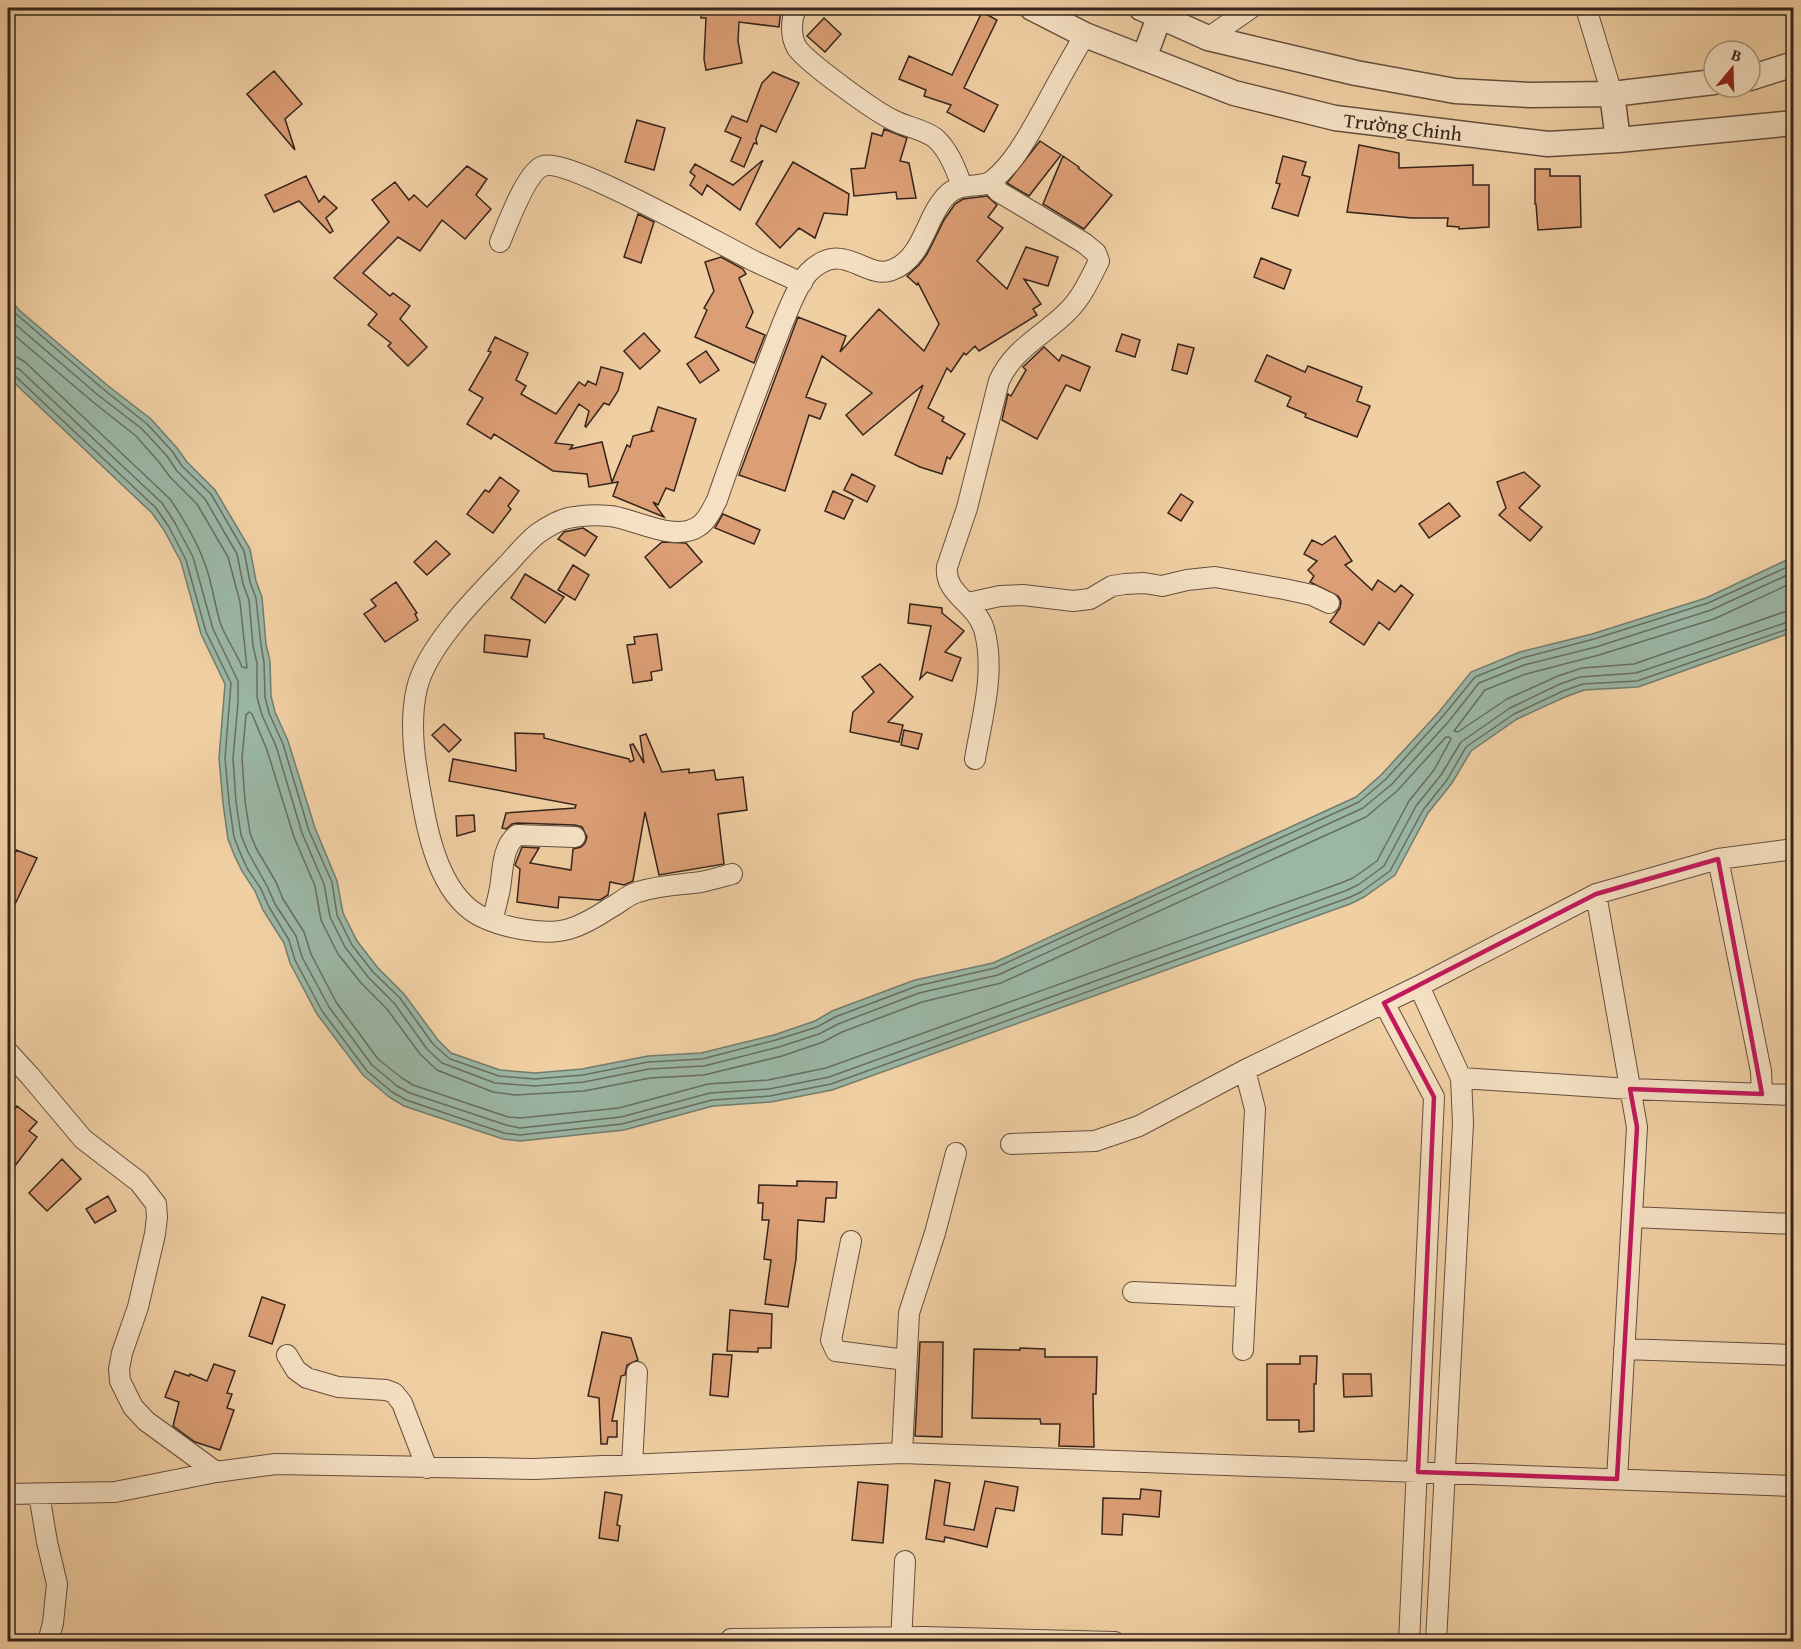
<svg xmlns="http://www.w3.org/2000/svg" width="1801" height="1649" font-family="'Gentium Book Plus',serif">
<rect width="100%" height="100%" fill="#f0cfa3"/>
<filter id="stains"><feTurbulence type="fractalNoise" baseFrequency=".00333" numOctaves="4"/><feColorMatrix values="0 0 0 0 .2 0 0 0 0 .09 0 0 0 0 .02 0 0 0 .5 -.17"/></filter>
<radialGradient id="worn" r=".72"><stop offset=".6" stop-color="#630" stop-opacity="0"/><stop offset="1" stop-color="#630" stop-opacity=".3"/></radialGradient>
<path fill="#9ab6a4" stroke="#727c6e" stroke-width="1.5" d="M8,297L19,310L107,385L151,419L177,448L187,462L215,490L250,549L256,581L262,597L266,644L270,661L271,696L275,712L288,741L315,828L337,881L343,913L357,941L378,968L404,994L438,1040L451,1053L500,1070L535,1073L582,1069L648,1056L701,1053L774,1035L815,1021L832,1011L915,980L993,963L1356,797L1381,775L1439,712L1471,672L1520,652L1592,634L1706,598L1793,557V632L1638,687L1584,690L1565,697L1517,719L1471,751L1452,783L1428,813L1395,875L1364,897L1350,904L832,1090L771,1102L713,1106L624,1130L520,1141L503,1139L404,1106L389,1097L363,1075L317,1014L290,963L284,943L263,910L255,891L242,871L235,857L228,839L223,803L219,758L225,684L201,634L181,562L164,530L152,513L8,377Z"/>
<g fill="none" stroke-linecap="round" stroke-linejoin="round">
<path stroke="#686d60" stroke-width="1.5" d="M8,307L103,389L147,424L172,451L182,466L211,494L244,551L250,582L256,598L261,645L264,662L265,697L269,713L283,744L309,831L332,882L337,915L352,945L373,972L400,998L433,1044L450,1059L499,1076L535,1079L583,1075L648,1062L702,1059L776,1040L817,1027L835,1017L917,986L995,968L1359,802L1386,779L1443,716L1475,677L1522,658L1594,639L1708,603L1794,564
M8,318L98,395L142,429L167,456L177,471L205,499L237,554L243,584L249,600L253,646L257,663V697L262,715L276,746L302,833L324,884L330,917L345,947L368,977L394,1003L427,1049L442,1063L495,1083L535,1086L584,1082L649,1069L704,1066L779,1047L819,1034L838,1024L919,993L998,975L1363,808L1392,784L1449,721L1479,683L1524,665L1596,647L1711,610L1794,572
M8,330L93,402L136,436L159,462L170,477L197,504L228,557L240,602L247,668L242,667C236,652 227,640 221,625C215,607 213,588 207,570C199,545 185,521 170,499L25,362L17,357L8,356
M8,365L19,369L162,503L175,523L193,557L213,629L238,681V703L233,758L236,802L241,835L248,852L267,886L275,904L296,936L302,957L329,1007L372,1065L397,1086L410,1093L506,1125L520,1128L621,1117L710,1093L769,1089L829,1077L1345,891L1358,885L1384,866L1416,806L1441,775L1461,742L1510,708L1560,684L1580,677L1636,673L1794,620
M8,373L14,375L156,508L169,527L186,560L206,632L231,683L225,758L229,802L234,837L241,855L247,868L261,889L269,907L289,940L295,960L322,1011L367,1071L392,1092L406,1100L504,1133L520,1135L622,1124L712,1100L770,1096L831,1084L1348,898L1361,892L1390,871L1423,810L1447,780L1466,747L1514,714L1563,691L1583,684L1637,681L1794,627
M1794,582L1714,619L1599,655L1526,674L1485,690L1454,731L1458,732L1507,699L1558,676L1582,668L1634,664L1784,612L1794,611
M249,712L252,714L267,750L294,837L315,886L321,920L338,954L361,983L387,1009L420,1054L437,1070L493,1092L515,1095L584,1091L650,1078L704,1075L782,1056L823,1042L842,1032L922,1002L1001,983L1366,817L1397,791L1446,737H1449L1451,739L1434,770L1409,801L1377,861L1353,878L1341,883L826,1068L768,1080L708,1084L619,1108L521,1118L508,1117L413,1085L402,1078L378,1059L336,1002L311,954L304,932L283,899L276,882L256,848L250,833L245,801L242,758L246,715Z"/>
</g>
<path fill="#dc9e75" stroke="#36241c" stroke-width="1.5" d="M701,8H781L779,27L739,22L738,41L742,63L706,70L704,59L706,18H701Z
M982,12L997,20L964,88L998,105L984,132L947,112L951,105L924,96L926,90L899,79L909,56L952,75Z
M824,18L841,34L825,52L807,36Z
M274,71L302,104L285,119L295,150L247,94Z
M773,72L799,83L776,132L761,125L756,139L757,144L754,143L744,167L731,161L741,138L725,131L732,116L747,122L762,83Z
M637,120L665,128L654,170L625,162Z
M884,129L907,138L900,161L909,163L916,198L897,199L896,192L854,196L851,169L865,168L872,133L882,136Z
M1040,141L1061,155L1029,196L1007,183Z
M1359,145L1399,153V168L1473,165V185H1489V227L1459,229V227L1447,226L1448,218H1412L1347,212Z
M1063,156L1079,167L1078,168L1112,195L1084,229L1043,204Z
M1283,156L1306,162L1302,175L1310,177L1298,216L1272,208L1280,184L1276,183Z
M763,160L740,210L707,185L702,195L690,185L695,176L690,172L695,164L733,185Z
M793,162L849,194L847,215L824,213L815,238L799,228L780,248L756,224Z
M467,166L487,179L476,195L491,209L465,239L442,220L420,251L398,237L363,273L390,296L393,293L410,306L400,319L427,347L408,366L388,346L391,343L368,325L377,314L334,278L389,222L372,200L395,182L409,200L414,195L427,207Z
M1535,169H1550V176H1580L1581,227L1538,230L1536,204H1535Z
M306,176L319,202L324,196L337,208L326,218L333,231L330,233L299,201L274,212L265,195Z
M987,196L997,205L988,217L1003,228L977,261L1007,289L1026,247L1058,257L1048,286L1024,279L1041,304L1033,309L1037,315L979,351L975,346L966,355L964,353L951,372L947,368L928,408L944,417L942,421L965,434L950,459L947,457L942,474L920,467L895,455L923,385L863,435L846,415L872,393L822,356L806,397L826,404L820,419L809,415L785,491L739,475L798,317L846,336L840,352L879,309L924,351L939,324L918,283L917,285L907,276L919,265L927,254L944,220L955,204L963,199Z
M638,214L654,222L641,263L624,257Z
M721,257L743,269L746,274L739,278L753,312L746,327L765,335L754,363L695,337L707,310L704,308L714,291L705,262Z
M1261,258L1291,270L1284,289L1254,277Z
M644,333L660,351L640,369L624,351Z
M1122,334L1140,340L1135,357L1116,351Z
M495,337L528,353L516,380L526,386L521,394L556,414L579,382L585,386L588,381L596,385L601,367L623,373L618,391L609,405L604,403L586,427L585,426L589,411L579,404L555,443L573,445L570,449L602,442L612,482L627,445L630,447L633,436L653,431L651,430L658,407L696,419L674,491L666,488L658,505L653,502L664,517L613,496L618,482L589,487L587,474L553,471L494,434L491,439L467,424L483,398L469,390L491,352L488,351Z
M1178,344L1194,348L1187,374L1172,370Z
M1044,347L1059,361L1062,355L1090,367L1080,391L1066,385L1037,439L1002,420L1008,394L1011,396L1026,370L1023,367Z
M706,351L719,370L700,383L687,364Z
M1267,355L1305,372L1308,366L1362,387L1357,401L1370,406L1357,437L1305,417L1306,414L1287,406L1291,397L1255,381Z
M1524,472L1540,486L1519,508L1542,527L1530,541L1499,515L1506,508L1497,482Z
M852,474L875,486L867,502L844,490Z
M500,477L519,491L508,506L511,509L493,533L467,514L485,490L489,492Z
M833,491L853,500L844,519L825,511Z
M1181,494L1193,502L1181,521L1168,513Z
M1449,503L1460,516L1429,538L1419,524Z
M723,514L760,530L754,544L715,528Z
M583,528L597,537L585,556L558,539L564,532Z
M1335,536L1352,561L1345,565L1372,590L1378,580L1395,592L1401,585L1413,595L1389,630L1379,622L1364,645L1330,622L1340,608L1341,601L1338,596L1310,582L1314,576L1308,570L1317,561L1304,554L1312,540L1322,545Z
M436,541L450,554L427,575L414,562Z
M662,542L686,543L702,562L670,588L645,557Z
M573,565L589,575L575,600L558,590Z
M525,574L564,597L545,623L511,598Z
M396,582L417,613L415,614L418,620L385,642L364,614L376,606L371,600Z
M910,604L942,608V613L964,631L945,652L961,658L952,681L927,672L920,679L931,626L908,623Z
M657,634L662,670L651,672L652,680L633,683L627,645L635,644L634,637Z
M485,635L530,640L527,657L484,652Z
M880,664L913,697L888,722L903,725L899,742L850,732L853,712L874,692L862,677Z
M444,724L461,740L449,752L432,735Z
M904,730L922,734L918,749L901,745Z
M515,733L544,734V738L629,759L630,762L634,760L630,745L633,744L644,763L640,736L646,734L662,772L689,769V773L714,770L716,780L743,777L747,810L718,814L724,864L659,875L645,812L633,881L624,885L610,882L608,895L600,900L559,897L558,908L517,902L520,869L515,865L522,847L539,848L530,863L571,870L573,849L581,847L585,843L587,837L582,827L575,825L517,823L512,824L506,829L502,828L506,813L575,808L576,805L449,781L453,759L516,771Z
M474,815L475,831L457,836L456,816Z
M16,850L37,858L8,919V870Z
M17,1106L37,1122L29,1131L37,1137L8,1175V1117Z
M62,1159L81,1179L47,1211L29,1193Z
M797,1181L837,1182L836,1198H826L824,1222L798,1220L796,1259L788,1307L765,1304L771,1260L764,1259L769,1220H762L763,1203H758L759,1185L797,1186Z
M108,1196L116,1211L95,1223L86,1209Z
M262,1297L285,1305L272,1344L249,1336Z
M730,1310L772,1314L771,1348H758V1352L727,1351Z
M602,1332L631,1338L638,1360L627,1365L625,1375L621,1376L612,1421H617V1437H608L607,1444H601L599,1398L588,1396Z
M920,1342H943L942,1437L915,1436Z
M1020,1348L1045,1349V1357H1097L1096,1394H1093L1094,1447L1059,1446L1060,1424H1041L1040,1419L972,1418L974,1349L1020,1350Z
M713,1354L732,1355L728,1397L710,1395Z
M1300,1356H1317L1316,1384H1314V1431L1299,1432V1420H1267V1364H1300Z
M214,1364L235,1371L227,1393L232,1394L227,1408L234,1410L220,1450L195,1442L173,1426L179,1402L165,1397L175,1371L189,1376L190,1374L207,1381Z
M1343,1374H1371L1372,1396L1344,1397Z
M935,1480L950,1483L944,1525L974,1530L985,1481L1018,1487L1014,1511L996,1508L987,1547L945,1537L944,1542L926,1539Z
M858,1482L888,1485L883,1543L852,1540Z
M1141,1489L1161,1491L1159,1517L1123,1514L1122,1535L1102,1534L1103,1498L1140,1499Z
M605,1492L622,1495L617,1525L620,1526L618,1541L599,1538Z"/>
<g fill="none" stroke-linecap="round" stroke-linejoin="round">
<defs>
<path id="minor" d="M796,8C791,20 790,36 797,48C808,63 874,111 893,120C906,127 923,129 935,138C949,150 956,170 962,186
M1586,8L1612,94
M1208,38L1251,8
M500,242C507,226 526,172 543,166C568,157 723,246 756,262C771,269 787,276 802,283
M968,603L1000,596L1023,595L1073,601L1090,599L1112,586L1125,584L1144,583L1162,586L1187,580L1215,577L1284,589L1312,595L1329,603
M975,759C982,717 996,671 984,629C976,603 944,594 947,567L967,508L999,381C1013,349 1043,336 1067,312C1081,299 1090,279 1099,261L1096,253L1084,243L999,192L991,183
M1718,859L1761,1071L1762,1094
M732,874C721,877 711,880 701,882C679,885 659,885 638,892C627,895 620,903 610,908C598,916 583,925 569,929C546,936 506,928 484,918C444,900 430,845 423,806C416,768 408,727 417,688C427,646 478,595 508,564C517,554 526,543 537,534C547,527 561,518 574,517C585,515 599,515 610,516C636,519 675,543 699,526C708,520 712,509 717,500C734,450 753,400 772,351C779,332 796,286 808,273C843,237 865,281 892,270C924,258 925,217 947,195C962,180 982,190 993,180C1016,161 1030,132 1045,106C1058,82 1071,58 1085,35
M1596,894L1637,1127L1617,1479
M492,921C495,910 498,899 500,888C503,870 502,847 517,835L575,837
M1419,986L1461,1078L1463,1123L1436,1642
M1384,1003L1434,1097L1409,1642
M8,1052L30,1076L83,1139L139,1182L156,1204L157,1217L155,1234L138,1307L122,1353L119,1369L120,1381L133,1407L146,1421L216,1472
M1461,1078L1630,1089L1794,1095
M1011,1144L1095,1141L1139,1126L1245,1070L1419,986L1596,894L1718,859L1794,849
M1632,1217L1794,1224
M851,1241L831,1340L836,1351L906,1360
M1133,1292L1244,1297
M1624,1349L1794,1355
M1243,1350L1255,1109L1245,1070
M287,1355L296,1370L307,1378L338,1387L386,1390L394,1393L402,1403L427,1468
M902,1453L909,1313L935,1233L956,1153
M632,1465L637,1372
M8,1494L115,1492L216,1472L276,1464L534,1469L902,1453L1794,1486
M39,1494L47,1542L57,1584L53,1623L48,1642
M731,1639L923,1637L1115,1642
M901,1642L905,1561"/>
<path id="tertiary" d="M1032,8L1085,35L1234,93L1335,118L1548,144L1618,140L1794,123
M1141,8L1208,38L1356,73L1455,91L1530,95L1612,94L1714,82
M1144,58L1160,15
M1750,78L1794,64
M1612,94L1618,140"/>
</defs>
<use href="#minor" stroke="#644f3e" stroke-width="22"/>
<use href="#tertiary" stroke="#644f3e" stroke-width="27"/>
<use href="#minor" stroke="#f5e0c3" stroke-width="20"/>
<use href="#tertiary" stroke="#f5e0c3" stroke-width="24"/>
</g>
<path fill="none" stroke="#c2185b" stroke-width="4.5" stroke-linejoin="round" d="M1718,859L1762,1094L1630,1089L1637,1127L1617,1479L1418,1472L1434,1097L1384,1003L1596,894Z"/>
<g text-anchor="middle" stroke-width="4.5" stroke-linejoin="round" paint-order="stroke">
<g font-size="20" fill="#36241c" stroke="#f5e0c3">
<text transform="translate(1403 127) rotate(7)" y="7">Trường Chinh</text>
</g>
</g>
<rect width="1801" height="1649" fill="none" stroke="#f0cfa3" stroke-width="30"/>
<rect x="9" y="9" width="1783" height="1631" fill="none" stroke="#36241c" stroke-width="3"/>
<rect x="15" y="15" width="1771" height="1619" fill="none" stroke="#36241c" stroke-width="1.5"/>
<g transform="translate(1732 69) rotate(19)"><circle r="28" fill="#f5e0c3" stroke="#a99580" stroke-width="1.5"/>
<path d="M0-4.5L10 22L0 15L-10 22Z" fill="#8f2418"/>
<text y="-9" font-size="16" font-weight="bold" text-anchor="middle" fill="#36241c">B</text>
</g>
<rect width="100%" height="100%" filter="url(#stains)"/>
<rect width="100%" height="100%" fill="url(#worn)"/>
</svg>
